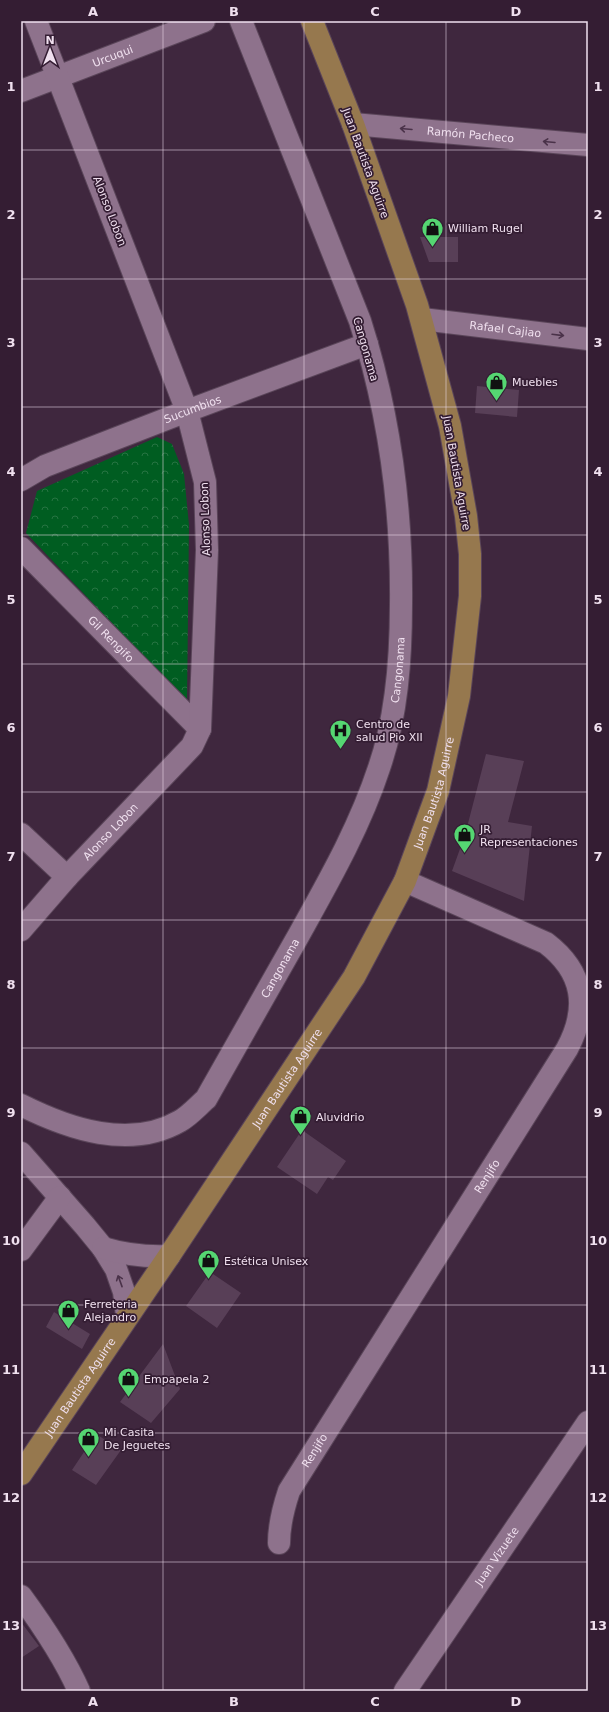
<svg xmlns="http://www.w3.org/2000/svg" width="609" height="1712" font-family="'DejaVu Sans',sans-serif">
<defs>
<pattern id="park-crowns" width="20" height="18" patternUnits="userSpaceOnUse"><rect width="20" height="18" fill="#005d21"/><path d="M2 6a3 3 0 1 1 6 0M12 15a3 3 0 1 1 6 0" fill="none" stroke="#267442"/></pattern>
</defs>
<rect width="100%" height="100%" fill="#3f273e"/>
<path fill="url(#park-crowns)" d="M157,437L172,444L184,474L189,525L187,702L26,533L37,491Z"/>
<path fill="#583f57" d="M420,237H458V262H429Z
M477,386L519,390L517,417L475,413Z
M486,754L524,761L508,822L532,826L524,901L452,871L465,835Z
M302,1130L346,1161L333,1180L328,1177L317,1194L277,1167Z
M210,1272L241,1293L217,1328L186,1306Z
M54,1312L90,1334L82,1349L46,1327Z
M163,1344L180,1389L151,1423L120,1402Z
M96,1434L121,1450L96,1485L72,1470Z
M21,1622L39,1646L21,1658Z"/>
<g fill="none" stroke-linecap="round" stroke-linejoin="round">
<defs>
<g id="minor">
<path id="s1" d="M21,91L204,21"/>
<path id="s2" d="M353,124L588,145"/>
<path id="s3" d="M422,319L588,339"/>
<path id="s4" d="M21,480L45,466L187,411L367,344"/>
<path id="s5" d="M21,548L200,729"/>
<path d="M21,834L67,877"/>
<path id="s6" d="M21,930L67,877L192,746L200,729L207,550L205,482L187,411L36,21"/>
<path id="s7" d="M21,1105C69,1129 130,1150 180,1121C189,1116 198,1106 206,1099C236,1046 266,993 296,940C327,884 359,829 379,768C397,716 401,659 401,604C402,509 389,412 360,321L241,21"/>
<path d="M21,1153L85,1226L103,1248L116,1269L124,1292L127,1316"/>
<path d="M103,1248C126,1255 146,1257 169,1256"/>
<path d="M21,1250L60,1197"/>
<path id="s8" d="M279,1543C279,1525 283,1509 289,1491L567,1049C589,1008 584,972 546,943L405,881"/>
<path d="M21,1596C43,1626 64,1657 79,1691"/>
<path id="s9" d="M405,1691L588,1422"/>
</g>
<g id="major">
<path id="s10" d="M21,1474L169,1256L354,977L405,881L438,791L459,696L470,596V554L466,516L450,426L417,305L353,124L312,21"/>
</g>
</defs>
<use href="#minor" stroke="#5a4559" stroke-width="24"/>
<use href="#major" stroke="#5a4559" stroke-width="24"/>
<use href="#minor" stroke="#8e728c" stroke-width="22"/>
<use href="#major" stroke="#96784e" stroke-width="22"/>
</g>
<defs><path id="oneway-shaft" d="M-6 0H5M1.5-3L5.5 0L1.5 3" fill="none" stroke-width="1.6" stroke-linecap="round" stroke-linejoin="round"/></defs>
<g stroke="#4a3249">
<use href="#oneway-shaft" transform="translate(406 129) rotate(-175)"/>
<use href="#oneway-shaft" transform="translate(549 142) rotate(-175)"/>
<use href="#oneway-shaft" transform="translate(558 335) rotate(7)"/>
<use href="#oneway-shaft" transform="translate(120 1281) rotate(-110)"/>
</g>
<path fill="none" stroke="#f0e0ef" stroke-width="1" stroke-opacity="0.55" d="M163,21V1691M304,21V1691M446,21V1691M21,150H588M21,279H588M21,407H588M21,535H588M21,664H588M21,792H588M21,920H588M21,1048H588M21,1177H588M21,1305H588M21,1433H588M21,1562H588"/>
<defs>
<symbol id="shop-pin" viewBox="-11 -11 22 30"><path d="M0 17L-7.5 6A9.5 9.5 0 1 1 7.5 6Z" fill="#55d672" stroke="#341d33"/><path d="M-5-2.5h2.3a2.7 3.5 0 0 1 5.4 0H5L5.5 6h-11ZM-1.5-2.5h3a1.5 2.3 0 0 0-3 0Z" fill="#111"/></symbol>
<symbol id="hospital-pin" viewBox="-11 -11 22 30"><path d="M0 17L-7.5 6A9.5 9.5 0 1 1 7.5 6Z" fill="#55d672" stroke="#341d33"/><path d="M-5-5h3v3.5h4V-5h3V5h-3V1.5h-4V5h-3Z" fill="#111"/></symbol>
</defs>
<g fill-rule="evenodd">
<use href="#shop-pin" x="420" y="216" width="25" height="34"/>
<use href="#shop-pin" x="484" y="370" width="25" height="34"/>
<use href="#hospital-pin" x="328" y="718" width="25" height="34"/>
<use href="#shop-pin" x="452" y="822" width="25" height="34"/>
<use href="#shop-pin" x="288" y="1104" width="25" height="34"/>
<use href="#shop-pin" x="196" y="1248" width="25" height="34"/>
<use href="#shop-pin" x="56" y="1298" width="25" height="34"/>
<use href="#shop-pin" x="116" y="1366" width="25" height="34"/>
<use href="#shop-pin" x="76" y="1426" width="25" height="34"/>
</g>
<g text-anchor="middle" stroke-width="3.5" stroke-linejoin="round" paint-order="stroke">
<g font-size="11" fill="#f0e0ef" stroke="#341d33">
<text dy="4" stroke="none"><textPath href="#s1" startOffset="98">Urcuqui</textPath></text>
<text dy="4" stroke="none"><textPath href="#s2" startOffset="118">Ramón Pacheco</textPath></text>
<text transform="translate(366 163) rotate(70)" y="4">Juan Bautista Aguirre</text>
<text transform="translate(110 211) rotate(69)" y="4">Alonso Lobon</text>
<text dy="4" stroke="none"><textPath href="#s3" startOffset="84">Rafael Cajiao</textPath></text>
<text transform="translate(366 349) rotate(74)" y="4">Cangonama</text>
<text dy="4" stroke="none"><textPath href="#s4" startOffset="186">Sucumbios</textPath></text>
<text transform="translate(457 473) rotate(80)" y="4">Juan Bautista Aguirre</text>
<text transform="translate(205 519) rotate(-92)" y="4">Alonso Lobon</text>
<text dy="4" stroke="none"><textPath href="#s5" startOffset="128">Gil Rengifo</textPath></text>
<text dy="4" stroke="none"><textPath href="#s7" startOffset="675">Cangonama</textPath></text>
<text dy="4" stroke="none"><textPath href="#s10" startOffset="800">Juan Bautista Aguirre</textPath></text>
<text dy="4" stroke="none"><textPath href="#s6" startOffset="133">Alonso Lobon</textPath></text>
<text dy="4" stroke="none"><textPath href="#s7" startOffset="351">Cangonama</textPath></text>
<text dy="4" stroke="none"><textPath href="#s10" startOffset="477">Juan Bautista Aguirre</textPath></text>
<text dy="4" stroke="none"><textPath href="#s8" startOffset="425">Renjifo</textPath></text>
<text dy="4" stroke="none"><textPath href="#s10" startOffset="105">Juan Bautista Aguirre</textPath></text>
<text dy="4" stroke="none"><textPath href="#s8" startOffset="101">Renjifo</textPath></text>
<text dy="4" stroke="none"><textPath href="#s9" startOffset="163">Juan Vizuete</textPath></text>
</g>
<g font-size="11" fill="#f0e0ef" stroke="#341d33" text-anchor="start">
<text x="448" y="232">William Rugel</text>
<text x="512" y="386">Muebles</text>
<text x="356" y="728">Centro de<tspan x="356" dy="13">salud Pio XII</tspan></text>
<text x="480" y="833">JR<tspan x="480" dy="13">Representaciones</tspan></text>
<text x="316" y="1121">Aluvidrio</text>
<text x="224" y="1265">Estética Unisex</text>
<text x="84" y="1308">Ferreteria<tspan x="84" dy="13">Alejandro</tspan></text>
<text x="144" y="1383">Empapela 2</text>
<text x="104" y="1436">Mi Casita<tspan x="104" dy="13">De Jeguetes</tspan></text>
</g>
</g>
<rect width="609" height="1712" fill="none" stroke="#341d33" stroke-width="44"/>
<g transform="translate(50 50)" stroke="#341d33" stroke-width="3" paint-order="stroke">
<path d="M0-3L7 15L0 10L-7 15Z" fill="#f0e0ef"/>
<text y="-6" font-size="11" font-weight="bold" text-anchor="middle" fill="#f0e0ef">N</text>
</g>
<rect x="22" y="22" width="565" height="1668" fill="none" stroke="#f0e0ef" stroke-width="1.5"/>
<g font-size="13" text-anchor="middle" font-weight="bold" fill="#f0e0ef">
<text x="93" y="16">A</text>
<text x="234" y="16">B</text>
<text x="375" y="16">C</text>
<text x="516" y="16">D</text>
<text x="11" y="91">1</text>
<text x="598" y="91">1</text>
<text x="11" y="219">2</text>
<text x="598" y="219">2</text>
<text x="11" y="347">3</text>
<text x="598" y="347">3</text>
<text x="11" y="476">4</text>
<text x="598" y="476">4</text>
<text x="11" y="604">5</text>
<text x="598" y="604">5</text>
<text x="11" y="732">6</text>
<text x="598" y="732">6</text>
<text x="11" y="861">7</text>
<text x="598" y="861">7</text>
<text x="11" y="989">8</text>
<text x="598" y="989">8</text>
<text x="11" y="1117">9</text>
<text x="598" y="1117">9</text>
<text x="11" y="1245">10</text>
<text x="598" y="1245">10</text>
<text x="11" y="1374">11</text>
<text x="598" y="1374">11</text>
<text x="11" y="1502">12</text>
<text x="598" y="1502">12</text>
<text x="11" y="1630">13</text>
<text x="598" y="1630">13</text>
<text x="93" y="1706">A</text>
<text x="234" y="1706">B</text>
<text x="375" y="1706">C</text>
<text x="516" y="1706">D</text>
</g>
</svg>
